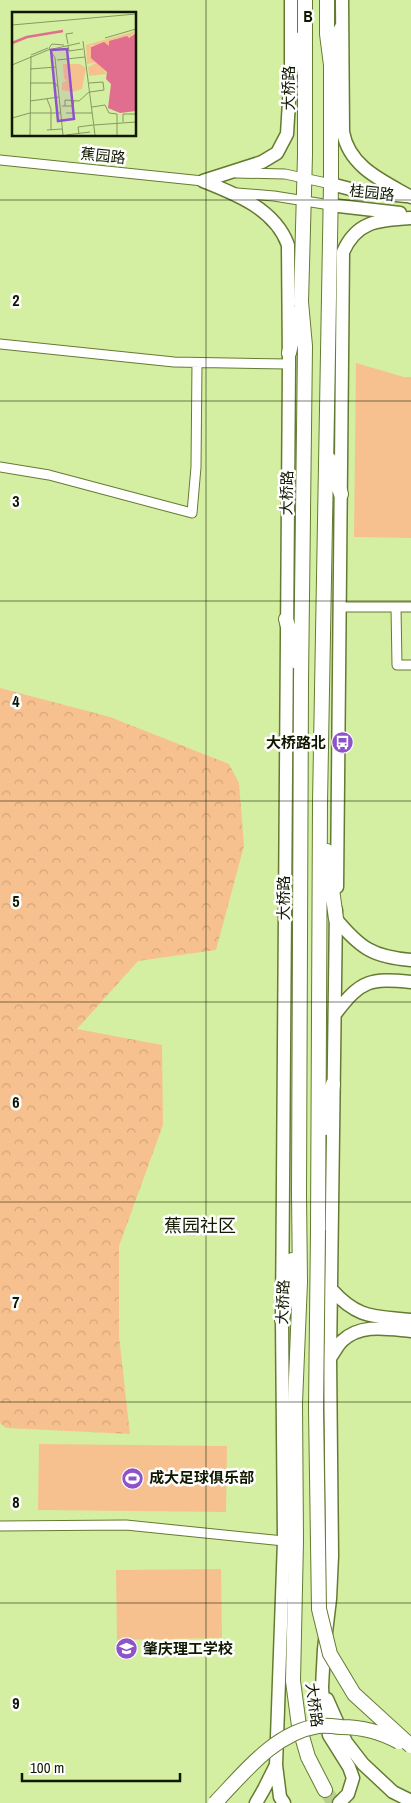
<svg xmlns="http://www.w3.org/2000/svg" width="411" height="1803" font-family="'Archivo Narrow','Noto Sans SC',sans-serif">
<defs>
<pattern id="forest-crowns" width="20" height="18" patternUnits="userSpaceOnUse" patternTransform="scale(1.25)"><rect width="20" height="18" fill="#f7c18f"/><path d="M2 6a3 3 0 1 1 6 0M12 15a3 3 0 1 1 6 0" fill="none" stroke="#d3a57a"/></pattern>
</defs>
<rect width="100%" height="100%" fill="#d4efa2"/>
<path fill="url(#forest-crowns)" d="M0,688L110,717L229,764L239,783L244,846L216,950L138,961L77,1029L162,1045L163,1125L119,1246V1336L130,1434L6,1428L0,1423Z"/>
<path fill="#f7c18f" d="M356,363L404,377H411V538L354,537Z
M39,1444L227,1446L226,1512L38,1510Z
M221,1569L222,1638L117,1640L116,1570Z"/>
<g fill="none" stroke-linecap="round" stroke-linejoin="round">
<path stroke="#b7cf8a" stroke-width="14" stroke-dasharray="14 7" stroke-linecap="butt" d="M325,1790L334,1803"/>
<defs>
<path id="street" d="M0,160L203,181
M236,173L285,174L331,184
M237,193L274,196L330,205
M0,344L174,362L289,364
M0,467L49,475L192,513L196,467L197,363
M340,607H411
M396,607L397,665H411
M0,1526L126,1525L284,1541"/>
<path id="secondary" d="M342,0L343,132C349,167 383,181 411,197
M203,181C236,194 275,209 288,245L289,364L282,1320L284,1541L276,1765L280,1797L284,1803
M203,181L262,162L277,153L287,134L291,69V0
M331,184L358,191L406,196
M330,205L400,213
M337,887L343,252C357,220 380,220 411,218
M336,910L330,1358L332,1556L330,1599L324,1649L322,1687L323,1706L329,1735L349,1767L353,1778L348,1794L339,1803
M336,919C360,948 373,957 411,960
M336,1013C361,980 370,978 411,982
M331,1289C358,1319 373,1316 411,1320
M330,1358C334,1353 337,1346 342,1341C361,1323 388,1329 411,1331
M327,1699L346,1742L363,1764L393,1792L411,1801
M256,1803L264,1789L276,1765"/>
<path id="primary" d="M305,0V155L301,302L305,346L301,681L299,1194L300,1282L295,1403L296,1541L293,1681L299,1726L308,1757L325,1790
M332,59L341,29
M291,69L302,38
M289,353L298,313
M329,459L341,494
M286,619L297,662
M327,851L336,919
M325,1128L333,1084
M318,1230L320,803L331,184V65L327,34V0
M282,1320L290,1279L292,1260"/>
</defs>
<use href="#street" stroke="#657b32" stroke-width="11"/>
<use href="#secondary" stroke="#657b32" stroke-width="15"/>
<use href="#primary" stroke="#657b32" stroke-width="16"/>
<use href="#street" stroke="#fff" stroke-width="9"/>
<use href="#secondary" stroke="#fff" stroke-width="12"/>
<use href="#primary" stroke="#fff" stroke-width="14"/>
<defs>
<path id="primary-bridge" d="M318,1230L316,1409L319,1609L330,1654L354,1694L411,1746
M215,1803C244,1773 274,1733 318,1726C325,1725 333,1726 341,1727C362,1727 381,1732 399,1742"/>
</defs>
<use href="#primary-bridge" stroke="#657b32" stroke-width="16" stroke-linecap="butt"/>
<use href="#primary-bridge" stroke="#fff" stroke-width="14"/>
</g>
<path fill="none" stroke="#101900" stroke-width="1" stroke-opacity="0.55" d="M206,0V1803M0,200H411M0,401H411M0,601H411M0,801H411M0,1002H411M0,1202H411M0,1402H411M0,1603H411"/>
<defs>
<symbol id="bus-disc" viewBox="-11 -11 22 22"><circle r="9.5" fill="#8e53ca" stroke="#fff"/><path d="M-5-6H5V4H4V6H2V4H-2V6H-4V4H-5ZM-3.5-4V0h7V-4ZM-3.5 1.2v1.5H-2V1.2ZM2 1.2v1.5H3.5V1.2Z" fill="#fff"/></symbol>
<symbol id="stadium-disc" viewBox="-11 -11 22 22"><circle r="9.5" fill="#8e53ca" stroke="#fff"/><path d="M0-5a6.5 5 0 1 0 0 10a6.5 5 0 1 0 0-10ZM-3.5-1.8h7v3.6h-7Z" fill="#fff"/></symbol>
<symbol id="school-disc" viewBox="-11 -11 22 22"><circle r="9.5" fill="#8e53ca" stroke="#fff"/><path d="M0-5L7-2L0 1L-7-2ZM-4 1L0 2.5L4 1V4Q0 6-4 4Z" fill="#fff"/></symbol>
</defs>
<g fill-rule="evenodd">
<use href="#bus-disc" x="330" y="730" width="25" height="25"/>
<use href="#stadium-disc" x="120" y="1466" width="25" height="25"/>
<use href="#school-disc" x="114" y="1636" width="25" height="25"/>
</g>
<g text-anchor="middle" stroke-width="5" stroke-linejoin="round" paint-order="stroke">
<g font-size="15" fill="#101900" stroke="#fff">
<text transform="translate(289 88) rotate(-90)" y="5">大桥路</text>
<text transform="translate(103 156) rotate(6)" y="5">蕉园路</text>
<text transform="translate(372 193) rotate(6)" y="5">桂园路</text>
<text transform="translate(287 493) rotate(-89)" y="5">大桥路</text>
<text transform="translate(284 898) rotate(-90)" y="5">大桥路</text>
<text transform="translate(283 1302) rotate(-88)" y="5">大桥路</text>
<text transform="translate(314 1705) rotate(82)" y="5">大桥路</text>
</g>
<g font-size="15" font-weight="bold" fill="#101900" stroke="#fff" text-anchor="start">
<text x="326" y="748" text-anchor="end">大桥路北</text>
<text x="149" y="1483">成大足球俱乐部</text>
<text x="143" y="1654">肇庆理工学校</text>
</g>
<g font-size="18" fill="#101900" stroke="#fff">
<text x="200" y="1232">蕉园社区</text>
</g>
</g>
<g transform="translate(12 12)">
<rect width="124" height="124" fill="#d4efa2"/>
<path d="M86,50L95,62L77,64L76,55ZM51,52H68L74,56L70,77L60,80L50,78V71L55,68L52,67Z" fill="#f7c18f"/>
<path d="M124,19L117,26H105L97,34L79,33V46L86,50L75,52L74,33Z" fill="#f7c18f"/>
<path d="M124,21V99L108,101L96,96L99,72L94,67L95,60L79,46V35L92,30L97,34V29L115,24L117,26Z" fill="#e16e8e"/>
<path fill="none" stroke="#e16e8e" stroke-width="2.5" d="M0,31L15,25L51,19"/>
<path fill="none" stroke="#869961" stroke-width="1" d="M0,13L124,2M93,26L124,17M71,29L83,123M56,32L54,22L61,21M56,34L57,39L71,37M19,43L36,36M45,48L73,45M0,53L36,38L68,31M18,57L44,55M18,71H43L46,75M77,71L91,70L92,78L78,80M35,87L39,97V118M18,89L47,85M50,94H61L62,89M53,94V88L67,89L77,80M80,95L93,93L97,101L105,102V123M54,101H80M0,106L18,101H49M111,110V102H124M82,113L124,110M35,118L50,117M67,122L66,115L81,113M18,123L19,44M51,123L43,46L37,36L40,32L52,33M54,123L78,120"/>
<path fill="#8e53ca" fill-opacity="0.15" stroke="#8e53ca" stroke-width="2.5" d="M55,37L62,107L46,109L39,38Z"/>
<rect width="124" height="124" fill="none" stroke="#101900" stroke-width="2.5"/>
</g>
<g font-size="16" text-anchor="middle" font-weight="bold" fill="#101900" stroke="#fff" stroke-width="5" stroke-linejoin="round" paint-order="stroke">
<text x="308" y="22">B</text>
<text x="16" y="306">2</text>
<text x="16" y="507">3</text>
<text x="16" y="707">4</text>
<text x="16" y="907">5</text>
<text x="16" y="1108">6</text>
<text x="16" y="1308">7</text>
<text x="16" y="1508">8</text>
<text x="16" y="1709">9</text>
</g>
<path d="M22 1773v8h158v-8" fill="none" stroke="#101900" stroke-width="2.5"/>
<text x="30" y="1773" font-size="15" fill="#101900" stroke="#ffffff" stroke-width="4" paint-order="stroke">100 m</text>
</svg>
